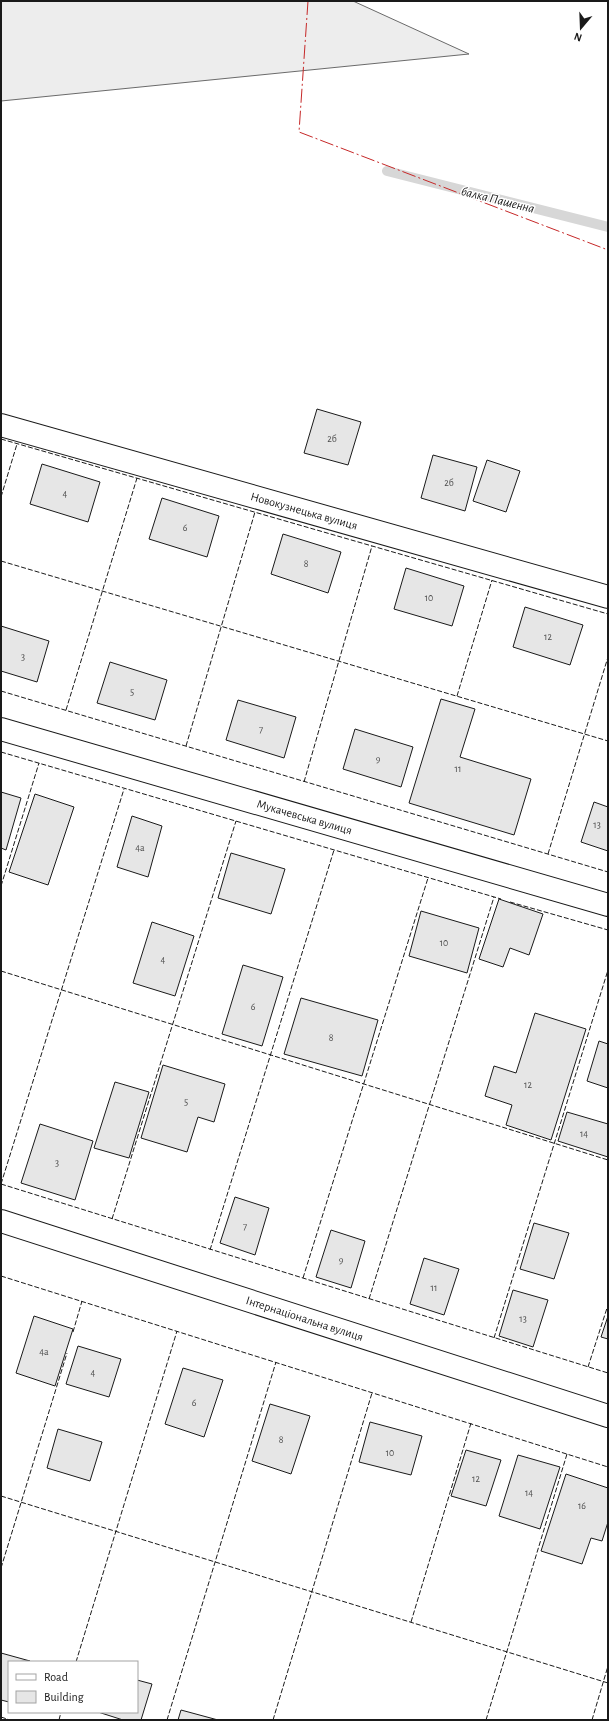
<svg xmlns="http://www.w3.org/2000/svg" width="609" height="1721" font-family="'Alegreya Sans',sans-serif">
<rect width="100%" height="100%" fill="#fff"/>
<path fill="#ededed" stroke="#6a6a6a" d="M1,1H353L469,54L1,101Z"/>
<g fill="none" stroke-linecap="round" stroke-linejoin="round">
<path stroke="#d7d7d7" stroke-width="10" d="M387,171L608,227"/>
</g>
<path fill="#e6e6e6" stroke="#1a1a1a" d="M317,409L361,422L348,465L304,453Z
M433,455L477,467L465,511L421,498Z
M487,460L520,471L506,512L473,501Z
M42,464L100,482L88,522L30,504Z
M162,498L219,516L207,557L149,539Z
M283,534L341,552L328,593L271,574Z
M406,568L464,586L452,626L394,609Z
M525,607L583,625L570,665L513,647Z
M1,626L49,641L37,682L1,671Z
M110,662L167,680L155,720L97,703Z
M441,699L475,709L460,757L531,779L514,835L409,803Z
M238,700L296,717L284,758L226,740Z
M355,729L413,747L401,787L343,769Z
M1,792L21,798L6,850L1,848Z
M35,794L74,807L48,885L9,872Z
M594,802L608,807V851L581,842Z
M132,816L162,826L148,877L117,867Z
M231,853L285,869L271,914L218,898Z
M499,899L543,914L529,955L510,948L503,967L479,959Z
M421,911L479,928L467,973L409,956Z
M152,922L194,936L175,996L133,983Z
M243,965L283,977L262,1046L222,1034Z
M301,998L378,1020L362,1076L284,1054Z
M535,1013L586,1029L551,1140L506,1125L512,1105L485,1096L494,1066L516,1073Z
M599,1041L608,1044V1088L587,1081Z
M163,1065L225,1084L214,1122L198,1117L187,1152L141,1138Z
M115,1082L149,1092L129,1158L94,1148Z
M567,1112L608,1124V1157L558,1141Z
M40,1124L93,1141L75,1200L21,1183Z
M235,1197L269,1208L255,1255L220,1243Z
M534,1223L569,1233L554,1279L520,1269Z
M331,1230L365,1241L351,1288L316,1277Z
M424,1258L459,1269L444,1315L410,1304Z
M513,1290L548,1300L533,1347L499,1336Z
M34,1316L73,1329L55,1386L16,1373Z
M608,1316V1339L601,1337Z
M78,1346L121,1359L109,1397L66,1384Z
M183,1368L223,1380L204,1437L165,1424Z
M270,1404L310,1416L291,1474L252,1461Z
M370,1422L422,1436L411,1475L359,1462Z
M58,1429L102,1442L90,1481L47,1468Z
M466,1450L501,1460L486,1506L451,1496Z
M518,1455L560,1467L540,1529L499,1516Z
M566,1474L608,1488V1522L602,1541L591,1538L582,1564L541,1551Z
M1,1653L30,1661L9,1662V1702L1,1700Z
M137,1680L152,1684L141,1720H123L98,1712H137Z
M181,1710L218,1720H178Z"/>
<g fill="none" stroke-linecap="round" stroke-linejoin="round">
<defs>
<g id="minor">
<path id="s1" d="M1,425L608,597"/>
<path id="s2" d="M1,729L608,905"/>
<path id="s3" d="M1,1221L608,1416"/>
</g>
</defs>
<use href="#minor" stroke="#1a1a1a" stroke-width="24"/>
<use href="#minor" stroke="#fff" stroke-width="22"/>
<path stroke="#1a1a1a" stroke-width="1" stroke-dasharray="5 2" stroke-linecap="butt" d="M1,439L608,614
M1,497L17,444
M1,561L608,741
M1,691L608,872
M457,696L492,580
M66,710L137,478
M186,746L255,512
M1,752L501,899
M304,782L372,546
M548,854L608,657
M1,886L39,763
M510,902L608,930
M1,971L608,1160
M1,1184L608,1373
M1,1184L124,789
M112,1219L236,821
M210,1250L334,850
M1,1276L608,1467
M303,1278L428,878
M369,1299L494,897
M73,1332L82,1301
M494,1338L608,970
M588,1367L608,1305
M1,1496L608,1683
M1,1568L67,1353
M411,1622L471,1423
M76,1662L177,1331
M1,1717L10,1720
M59,1720L61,1712
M167,1720L276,1362
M273,1720L372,1393
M486,1720L567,1454
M592,1720L608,1666"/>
<path stroke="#c62828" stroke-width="1" stroke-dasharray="14 3 2 3" stroke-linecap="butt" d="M308,1L299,132L608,250"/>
</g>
<g text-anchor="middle" stroke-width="3" stroke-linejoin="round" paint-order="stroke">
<g font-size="10" fill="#4d4d4d">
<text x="332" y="442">2б</text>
<text x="449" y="486">2б</text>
<text x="65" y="497">4</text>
<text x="185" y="531">6</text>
<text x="306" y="567">8</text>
<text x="429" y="601">10</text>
<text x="548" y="640">12</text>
<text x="23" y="660">3</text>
<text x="132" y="695">5</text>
<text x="261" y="733">7</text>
<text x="378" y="762">9</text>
<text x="458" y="772">11</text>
<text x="597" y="828">13</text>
<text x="140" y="851">4а</text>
<text x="444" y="946">10</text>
<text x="163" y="963">4</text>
<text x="253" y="1010">6</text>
<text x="331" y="1041">8</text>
<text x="528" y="1088">12</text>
<text x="186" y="1105">5</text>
<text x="584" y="1137">14</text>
<text x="57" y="1166">3</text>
<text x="245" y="1230">7</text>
<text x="341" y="1263">9</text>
<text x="434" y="1291">11</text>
<text x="523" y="1322">13</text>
<text x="44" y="1355">4а</text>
<text x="93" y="1376">4</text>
<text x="194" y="1406">6</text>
<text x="281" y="1443">8</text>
<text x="390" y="1456">10</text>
<text x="476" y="1482">12</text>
<text x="529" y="1496">14</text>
<text x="582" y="1509">16</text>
</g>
<g font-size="12" fill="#1a1a1a" stroke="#fff">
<text dy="4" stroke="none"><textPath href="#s1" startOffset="315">Новокузнецька вулиця</textPath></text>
<text dy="4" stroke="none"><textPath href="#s2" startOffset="316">Мукачевська вулиця</textPath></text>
<text dy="4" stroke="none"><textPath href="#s3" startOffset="319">Інтернаціональна вулиця</textPath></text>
</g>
<g font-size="13" font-style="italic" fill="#1a1a1a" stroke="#fff">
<text transform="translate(498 199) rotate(14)" y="5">балка Пашенна</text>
</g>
</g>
<rect width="609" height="1721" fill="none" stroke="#1a1a1a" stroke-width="4"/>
<rect x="8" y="1661" width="130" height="52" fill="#ffffff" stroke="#a3a3a3"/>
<rect x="16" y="1674" width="20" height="6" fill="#ffffff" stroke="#a3a3a3"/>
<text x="44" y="1681" font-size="12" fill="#1a1a1a">Road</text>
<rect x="16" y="1691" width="20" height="12" fill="#e6e6e6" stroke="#a3a3a3"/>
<text x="44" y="1701" font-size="12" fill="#1a1a1a">Building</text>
<g transform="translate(581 28) rotate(199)" stroke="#ffffff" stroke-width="3" paint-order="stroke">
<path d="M0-3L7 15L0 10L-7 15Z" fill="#1a1a1a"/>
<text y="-6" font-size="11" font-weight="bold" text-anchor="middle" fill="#1a1a1a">N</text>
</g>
</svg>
